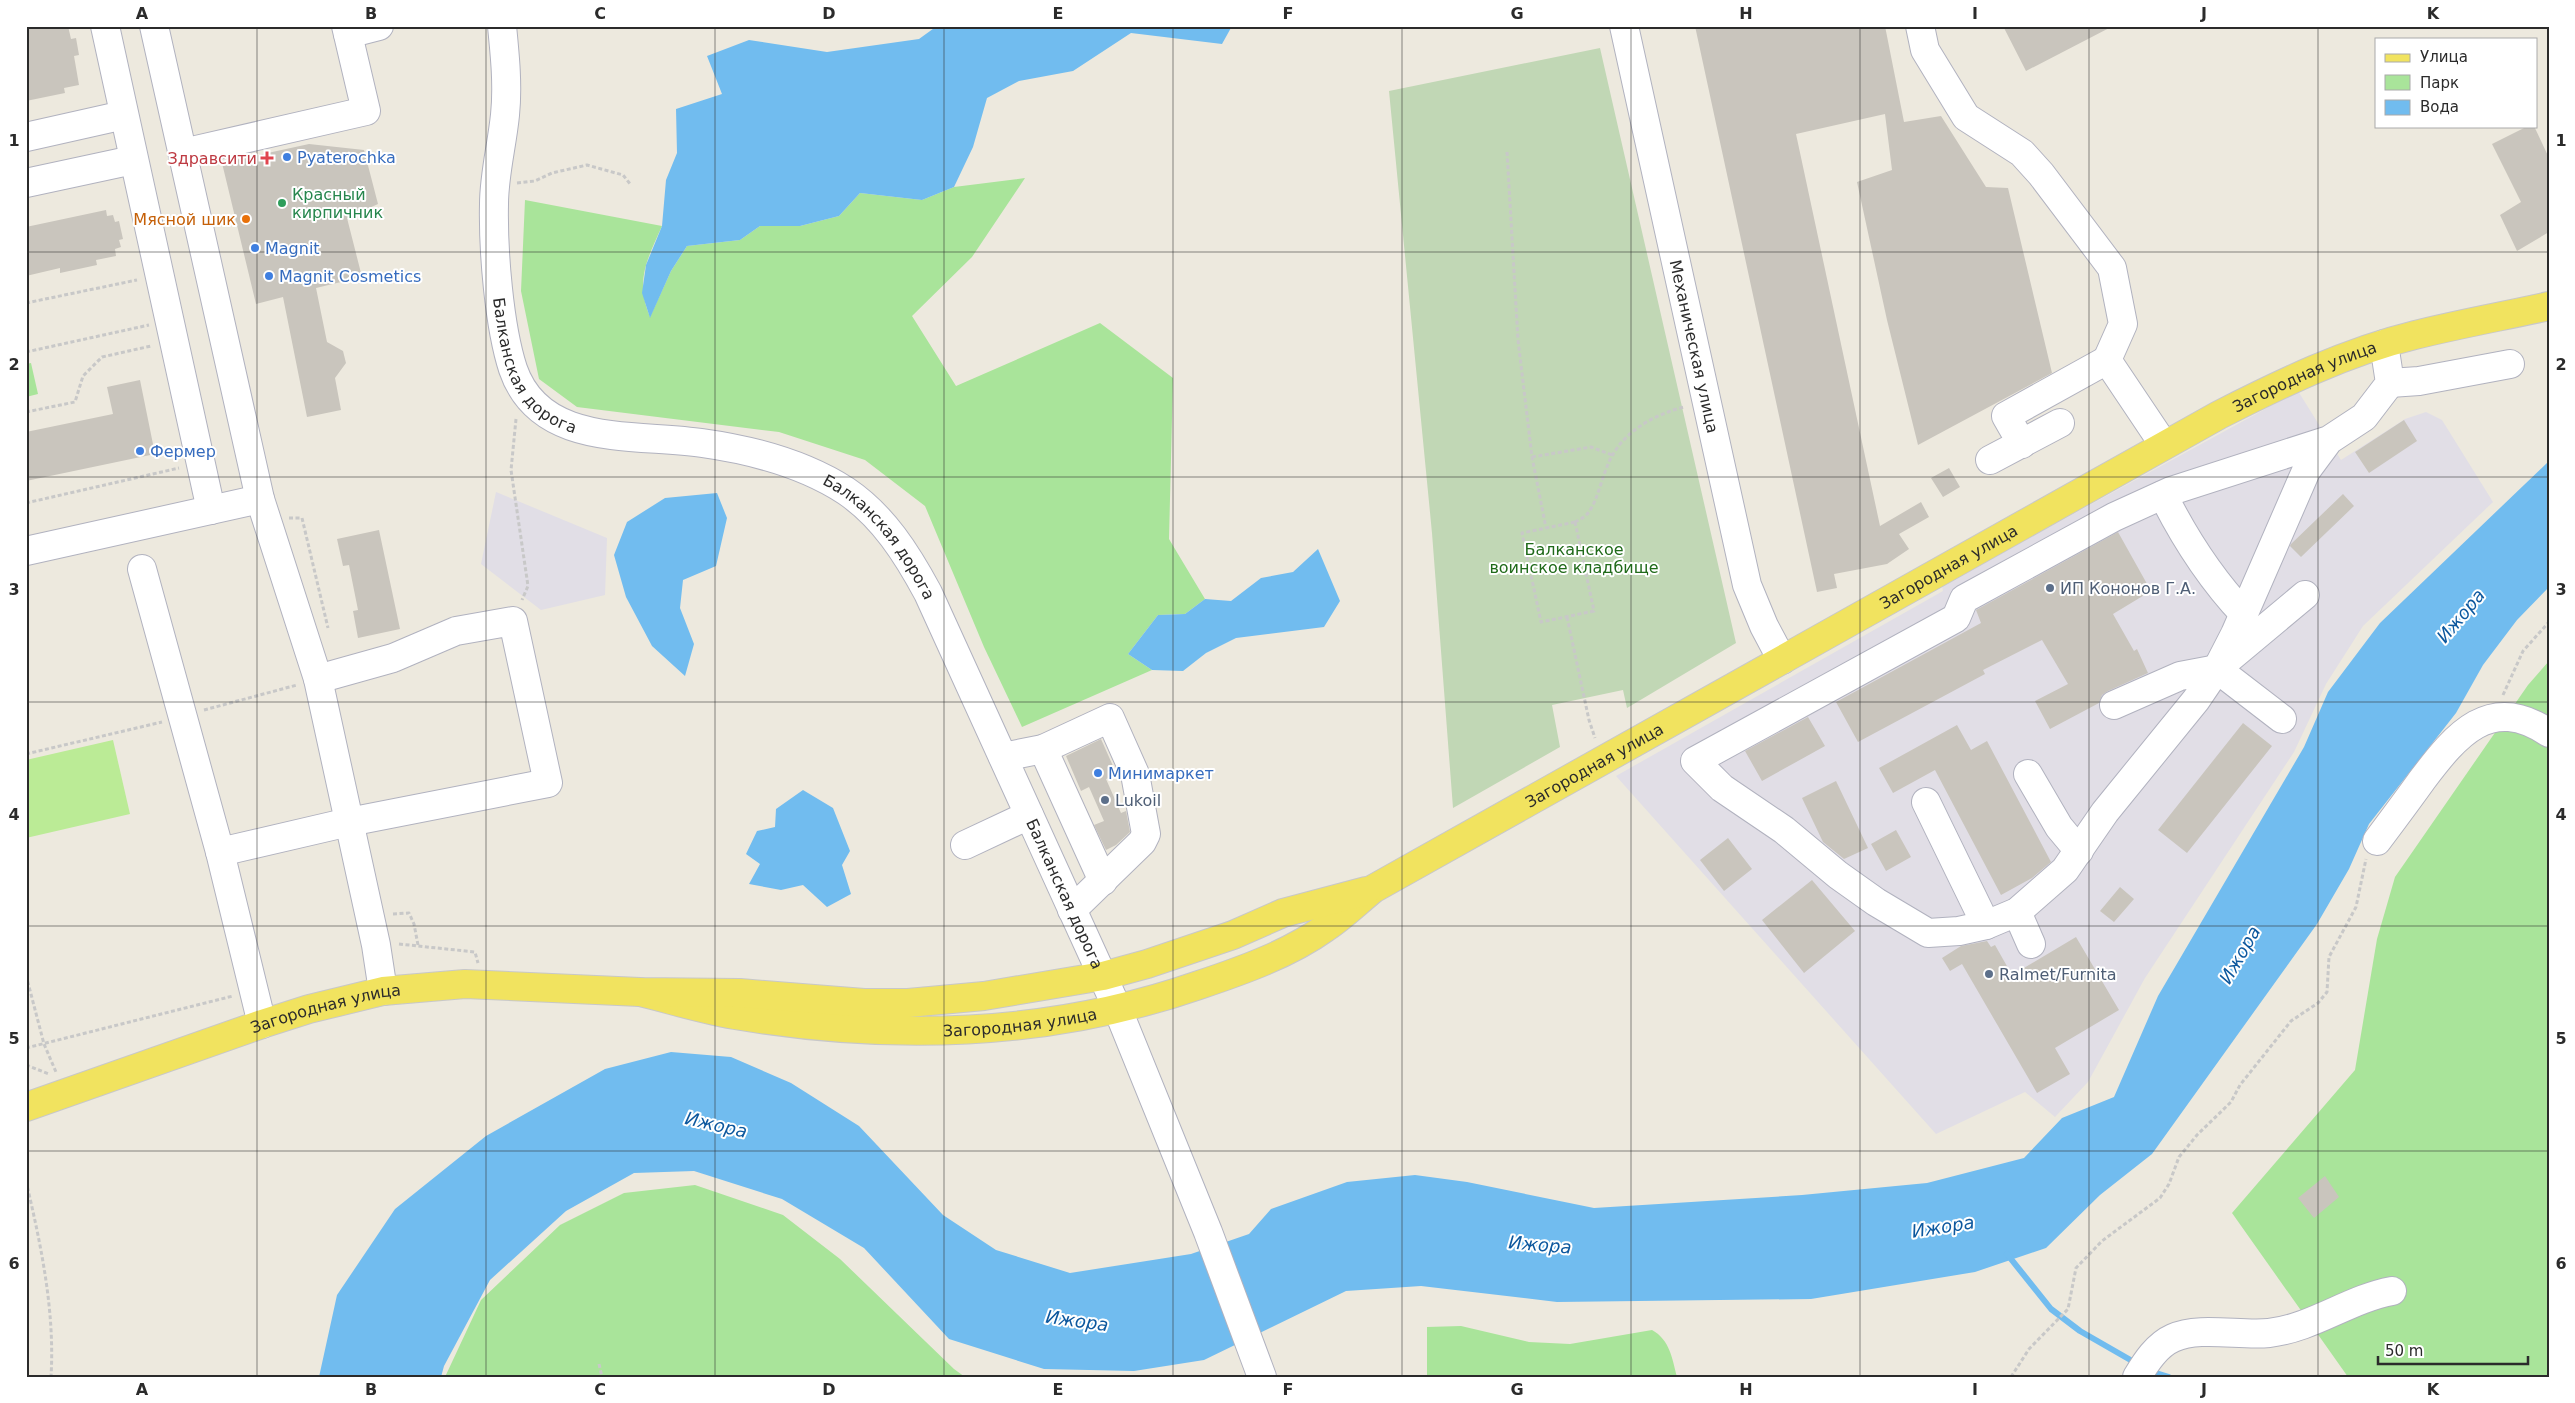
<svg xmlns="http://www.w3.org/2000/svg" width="2575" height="1403" font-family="'DejaVu Sans',sans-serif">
<rect width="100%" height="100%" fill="#ede9de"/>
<path fill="#e1dee6" d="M2298,391L2341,460L2405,419L2426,412L2442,420L2493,502L2363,626L2326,684L2294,752L2145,978L2088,1082L2055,1117L2025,1092L1936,1134L1616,776L1943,591L1942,586Z
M496,492L607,538L605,595L541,610L481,564Z"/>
<path fill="#a9e49a" d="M1025,178L972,257L912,316L956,386L1100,323L1173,378L1169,539L1205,599L1185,614L1158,615L1128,654L1152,670L1022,727L984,647L925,506L865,460L779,432L577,407L539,379L521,291L525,200L662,226C647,260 635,280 650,317L671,271L687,246L740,240L760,226H800L839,216L860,193L922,200L954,187Z
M31,363L38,394L26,397V364Z
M2549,661V1377H2348L2232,1213L2355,1070L2377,939L2395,877L2528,685Z
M695,1185L783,1215L840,1259L954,1369L965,1377H445L481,1300L560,1225L624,1193Z
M1461,1326L1529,1342L1570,1344L1652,1330C1670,1340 1672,1358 1677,1377H1427V1327Z"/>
<path fill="#c1d7b5" d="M1600,48L1736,643L1627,708L1623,690L1552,705L1560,747L1453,808L1432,533L1389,91Z"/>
<path fill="#bbeb96" d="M113,740L130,814L26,838V760Z"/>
<path fill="#71bcef" d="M937,26H1232L1222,44L1131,33L1073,71L1019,81L987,98L973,147L954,187L922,200L860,193L839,216L800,226H760L740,240L687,246L671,271L650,318L642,293L646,265L662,226L666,180L677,153L676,109L722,94L707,56L749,40L827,52L919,39Z
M2549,461V587L2517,620L2483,665L2456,713L2369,824L2349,869L2317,924L2152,1154L2100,1195L2046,1248L1975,1272L1811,1299L1557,1302L1421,1286L1346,1291L1204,1360L1134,1371L1044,1369L949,1339L864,1248L782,1199L694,1171L634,1173L566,1211L490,1280L444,1366L441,1377H319L337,1295L395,1209L486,1136L605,1069L671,1052L731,1057L791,1083L859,1126L943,1215L996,1250L1070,1273L1191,1254L1249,1234L1271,1209L1347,1182L1415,1175L1467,1182L1594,1208L1802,1195L1927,1183L2024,1158L2062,1118L2114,1097L2158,996L2304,747L2328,692L2380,623Z
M717,493L727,518L716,566L683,580L680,608L694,644L685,676L652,646L626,597L614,555L627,522L665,498Z
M1318,549L1340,601L1324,627L1236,638L1206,653L1183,671L1152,670L1128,654L1158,615L1185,614L1205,599L1231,601L1261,578L1293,572Z
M803,790L833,808L850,851L842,865L851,894L827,907L803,885L781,890L749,884L760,864L746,854L757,831L775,827L776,809Z"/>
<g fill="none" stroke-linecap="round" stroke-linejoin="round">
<path stroke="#71bcef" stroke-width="6" d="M2007,1254L2051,1309L2080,1331L2134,1362
M2156,1373L2169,1377"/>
</g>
<path fill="#c9c5bd" d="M26,26H68L71,39L76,38L79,55L74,56L79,85L64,88L65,93L26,101Z
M1695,26H1885L1904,122L1941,116L1986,187L2008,188L2052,373L1918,445L1887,320L1857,182L1892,170L1885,114L1796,134L1880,526L1921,502L1929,517L1899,534L1909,549L1887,564L1834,574L1837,588L1817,592Z
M2003,26H2113L2026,71Z
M2528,126H2534L2549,158V232L2517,251L2500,215L2521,202L2492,144Z
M309,144L364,150L378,204L347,218L362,277L316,288L327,342L343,351L346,363L335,378L341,410L307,417L283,297L256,304L222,163Z
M106,210L107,216L113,215L115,222L119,221L123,239L119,240L121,247L115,249L116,256L96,260L97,265L60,273V268L26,276V227Z
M140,380L155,454L26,481V432L113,414L107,387Z
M2404,420L2417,441L2369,473L2355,452Z
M1949,468L1960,487L1943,497L1931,478Z
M2343,494L2354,506L2301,557L2290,546L2291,544Z
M379,530L400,629L358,638L353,611L358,610L349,565L343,566L337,539Z
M2118,532L2151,591L2113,614L2134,651L2137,649L2148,673L2108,691L2102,695L2099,703L2050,729L2035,701L2068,684L2042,640L1983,670L1985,674L1858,742L1836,702L1981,623L1976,610Z
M1808,717L1825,746L1762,781L1745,751Z
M2243,723L2272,746L2187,853L2158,830Z
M1957,725L1971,750L1987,741L2051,862L2032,878L2001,895L1935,770L1893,793L1879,768Z
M1101,739L1117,775L1106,779L1121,813L1126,811L1130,832L1116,845L1106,850L1094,825L1104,821L1089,787L1081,791L1066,756Z
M1836,781L1868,848L1844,859L1823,842L1802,798Z
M1896,830L1911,857L1886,871L1871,844Z
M1728,838L1752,869L1724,891L1700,860Z
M1812,880L1855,931L1804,973L1762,920Z
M2120,887L2134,899L2114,922L2100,911Z
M2076,937L2119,1010L2055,1048L2070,1074L2037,1093L1962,964L1950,971L1942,958L1961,946L1987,941L1991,947L1995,945L2012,975Z
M2325,1176L2339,1197L2314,1218L2298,1198Z"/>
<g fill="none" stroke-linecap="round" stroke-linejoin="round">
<defs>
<g id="minor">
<path d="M105,26L211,510"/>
<path d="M154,26L260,499L318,679L376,945L383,991"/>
<path id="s1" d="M502,26C505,56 508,86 505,115C502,145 494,175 494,204C493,250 499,326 513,369C540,448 635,433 702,443C752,450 803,463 846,491C883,516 907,554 928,593L1118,1010L1208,1232L1262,1377"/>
<path id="s2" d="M1624,26L1747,585L1764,626L1782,660"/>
<path d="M1920,26L1925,50L1966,117L2022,153L2041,174L2112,268L2123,324L2107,360L2164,445"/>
<path d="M348,34L379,26"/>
<path d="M26,137L124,115"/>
<path d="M183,153L366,111L346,26"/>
<path d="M26,183L133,160"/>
<path d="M2390,383L2419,381L2510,364"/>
<path d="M2329,440L2306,471L2235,634L2217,669L2196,700L2105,812L2065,870L2017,912L1986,925L1959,931L1928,933L1876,902L1838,875L1784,830L1722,788L1695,761L1956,618L1964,599L2114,517L2171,491L2329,440L2364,417L2390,383L2384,344"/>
<path d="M2022,444L2006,416L2107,360"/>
<path d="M1990,460L2060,423"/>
<path d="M2163,495C2185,539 2210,578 2244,614"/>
<path d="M26,551L260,499"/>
<path d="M142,569L220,852L262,1024"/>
<path d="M2226,661L2305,595"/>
<path d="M2114,705L2180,676L2217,669L2282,719"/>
<path d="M1043,749L1103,881"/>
<path d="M1003,757L1043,749L1110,718L1135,774L1146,834L1142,842L1072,910"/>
<path d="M2028,774L2059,827L2079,851"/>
<path d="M1926,802L1986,925"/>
<path d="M2377,841C2392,821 2407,801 2422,780C2456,735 2490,693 2549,733"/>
<path d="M965,845L1029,815"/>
<path d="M220,852L349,822L548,783L513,621L456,631L393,658L318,679"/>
<path d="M2017,912L2031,944"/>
<path d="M2137,1377C2146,1362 2157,1345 2173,1338C2199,1326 2240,1336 2269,1333C2313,1328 2349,1299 2392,1291"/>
</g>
<g id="major">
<path id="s3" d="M640,992C673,1000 707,1011 741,1016C895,1041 1050,1037 1199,985C1241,971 1289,954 1325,928C1342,917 1357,902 1373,889L2219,415C2282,383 2346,352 2415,335C2459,324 2504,316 2549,306"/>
<path id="s4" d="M26,1107L262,1024L309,1009L383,991L465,984L640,992L740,993L864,1003H908L984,996L1103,976L1147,964L1233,935L1283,913L1366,891"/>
</g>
</defs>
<use href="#minor" stroke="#b1b2bf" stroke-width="30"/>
<use href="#major" stroke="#c8c8c8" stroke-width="30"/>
<path stroke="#c8c8c8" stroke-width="3" stroke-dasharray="4 2.5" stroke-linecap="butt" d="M1507,152L1518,340L1532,457L1546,528
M517,183L535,181L552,173L587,165L623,175L631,185
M26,303L137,280
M26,352L149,325
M26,412L75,402L83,376L102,357L151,346
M516,419L511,470L528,586L522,600
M1532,457L1591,447L1612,455
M26,503L179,468
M289,518H302L328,628
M1575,522L1594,611L1541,622L1522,533Z
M1575,522C1579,520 1585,517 1588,513C1598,501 1603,471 1612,456C1626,430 1656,414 1684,407
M1567,617L1589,720L1595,738
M2503,695L2523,651L2549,622
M204,710L297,685
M26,754L162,722
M393,914L409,913L414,924L418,945
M399,944L475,952L478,963
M26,975L44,1044L56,1072
M26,1048L233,996
M26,1065L49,1074
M26,1181C41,1245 55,1311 51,1377
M599,1364L602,1377
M2011,1377L2029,1349L2068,1309L2076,1268L2102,1241L2160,1198L2169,1184L2179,1157L2197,1135L2231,1102L2240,1085L2291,1021L2318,1003L2327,992L2329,957L2356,907L2366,859"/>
<use href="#minor" stroke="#fff" stroke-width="28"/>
<use href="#major" stroke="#f1e35f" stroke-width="28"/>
</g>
<path fill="none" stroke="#2b2b2b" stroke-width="1" stroke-opacity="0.55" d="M257,26V1377M486,26V1377M715,26V1377M944,26V1377M1173,26V1377M1402,26V1377M1631,26V1377M1860,26V1377M2089,26V1377M2318,26V1377M26,252H2549M26,477H2549M26,702H2549M26,926H2549M26,1151H2549"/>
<g fill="#3f7fe0" stroke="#fff" stroke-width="2">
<circle cx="287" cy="157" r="5"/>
<circle cx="255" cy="248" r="5"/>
<circle cx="269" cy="276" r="5"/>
<circle cx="140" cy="451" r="5"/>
<circle cx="1098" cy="773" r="5"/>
</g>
<path fill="#e0444e" stroke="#fff" stroke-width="2" d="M264.5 150.5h5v5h5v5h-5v5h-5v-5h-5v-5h5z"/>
<circle fill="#2e9e5b" stroke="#fff" stroke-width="2" cx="282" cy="203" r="5"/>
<circle fill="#e8710a" stroke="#fff" stroke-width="2" cx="246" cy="219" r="5"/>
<g fill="#5c6f8a" stroke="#fff" stroke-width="2">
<circle cx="2050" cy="588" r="5"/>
<circle cx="1105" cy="800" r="5"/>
<circle cx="1989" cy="974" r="5"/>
</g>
<g text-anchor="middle" stroke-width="4" stroke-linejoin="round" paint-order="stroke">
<g font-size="16" fill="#366cbe" stroke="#fff" text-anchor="start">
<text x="297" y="163">Pyaterochka</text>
<text x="265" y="254">Magnit</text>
<text x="279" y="282">Magnit Cosmetics</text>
<text x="150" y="457">Фермер</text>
<text x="1108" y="779">Минимаркет</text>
</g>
<g font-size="16" fill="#be3a42" stroke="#fff" text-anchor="end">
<text x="257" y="164">Здравсити</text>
</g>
<g font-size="16" fill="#27864d" stroke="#fff" text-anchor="start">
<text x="292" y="200">Красный<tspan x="292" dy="18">кирпичник</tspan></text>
</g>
<g font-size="16" fill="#c56008" stroke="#fff" text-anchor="end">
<text x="236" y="225">Мясной шик</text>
</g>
<g font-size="16" fill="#2b2b2b" stroke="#fff">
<text dy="6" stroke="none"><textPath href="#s2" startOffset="328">Механическая улица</textPath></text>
<text dy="6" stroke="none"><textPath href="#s1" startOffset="354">Балканская дорога</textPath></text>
<text dy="6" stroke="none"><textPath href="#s3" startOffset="1832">Загородная улица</textPath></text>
<text dy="6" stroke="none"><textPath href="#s1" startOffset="772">Балканская дорога</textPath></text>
<text dy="6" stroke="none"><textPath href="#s3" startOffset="1428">Загородная улица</textPath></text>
<text dy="6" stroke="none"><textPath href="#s3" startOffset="1022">Загородная улица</textPath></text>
<text dy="6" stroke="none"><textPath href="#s1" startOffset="1178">Балканская дорога</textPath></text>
<text dy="6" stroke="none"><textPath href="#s4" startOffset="316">Загородная улица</textPath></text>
<text dy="6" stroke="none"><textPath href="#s3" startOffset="384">Загородная улица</textPath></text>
</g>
<g font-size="16" fill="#206a1a" stroke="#fff">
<text x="1574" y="555">Балканское<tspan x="1574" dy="18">воинское кладбище</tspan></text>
</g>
<g font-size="16" fill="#4e5e75" stroke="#fff" text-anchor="start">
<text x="2060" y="594">ИП Кононов Г.А.</text>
<text x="1115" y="806">Lukoil</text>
<text x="1999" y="980">Ralmet/Furnita</text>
</g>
<g font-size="18" font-style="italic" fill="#0d589e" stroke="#fff">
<text transform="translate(2461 616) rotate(-50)" y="6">Ижора</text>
<text transform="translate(2240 955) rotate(-60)" y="6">Ижора</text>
<text transform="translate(716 1125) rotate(13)" y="6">Ижора</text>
<text transform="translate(1943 1227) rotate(-9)" y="6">Ижора</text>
<text transform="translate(1540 1245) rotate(5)" y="6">Ижора</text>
<text transform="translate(1077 1321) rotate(8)" y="6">Ижора</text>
</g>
</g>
<rect width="2575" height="1403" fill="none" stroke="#ffffff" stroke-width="55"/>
<rect x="2375" y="38" width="162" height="90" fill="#ffffff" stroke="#aaaaaa"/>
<rect x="2385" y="54" width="25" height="8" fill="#f1e35f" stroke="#aaaaaa"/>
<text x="2420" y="62" font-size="15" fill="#2b2b2b">Улица</text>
<rect x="2385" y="75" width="25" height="15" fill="#a9e49a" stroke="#aaaaaa"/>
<text x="2420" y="88" font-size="15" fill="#2b2b2b">Парк</text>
<rect x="2385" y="100" width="25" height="15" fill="#71bcef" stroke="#aaaaaa"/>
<text x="2420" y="112" font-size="15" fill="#2b2b2b">Вода</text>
<path d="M2378 1356v8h150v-8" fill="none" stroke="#2b2b2b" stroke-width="2.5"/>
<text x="2385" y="1356" font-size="15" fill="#2b2b2b" stroke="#ffffff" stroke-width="4" paint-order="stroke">50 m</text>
<rect x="28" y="28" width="2520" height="1348" fill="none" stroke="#2b2b2b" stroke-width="2"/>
<g font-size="16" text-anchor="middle" font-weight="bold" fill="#2b2b2b">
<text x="142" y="19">A</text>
<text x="371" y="19">B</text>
<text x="600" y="19">C</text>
<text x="829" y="19">D</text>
<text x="1058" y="19">E</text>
<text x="1288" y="19">F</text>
<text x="1517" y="19">G</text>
<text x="1746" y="19">H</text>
<text x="1975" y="19">I</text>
<text x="2204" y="19">J</text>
<text x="2433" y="19">K</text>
<text x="14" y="146">1</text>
<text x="2561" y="146">1</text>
<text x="14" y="370">2</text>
<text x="2561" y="370">2</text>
<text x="14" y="595">3</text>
<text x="2561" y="595">3</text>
<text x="14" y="820">4</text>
<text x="2561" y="820">4</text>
<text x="14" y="1044">5</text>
<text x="2561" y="1044">5</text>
<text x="14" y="1269">6</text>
<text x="2561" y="1269">6</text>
<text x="142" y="1395">A</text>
<text x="371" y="1395">B</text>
<text x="600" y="1395">C</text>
<text x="829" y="1395">D</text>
<text x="1058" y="1395">E</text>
<text x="1288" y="1395">F</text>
<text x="1517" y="1395">G</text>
<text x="1746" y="1395">H</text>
<text x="1975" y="1395">I</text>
<text x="2204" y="1395">J</text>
<text x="2433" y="1395">K</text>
</g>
</svg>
